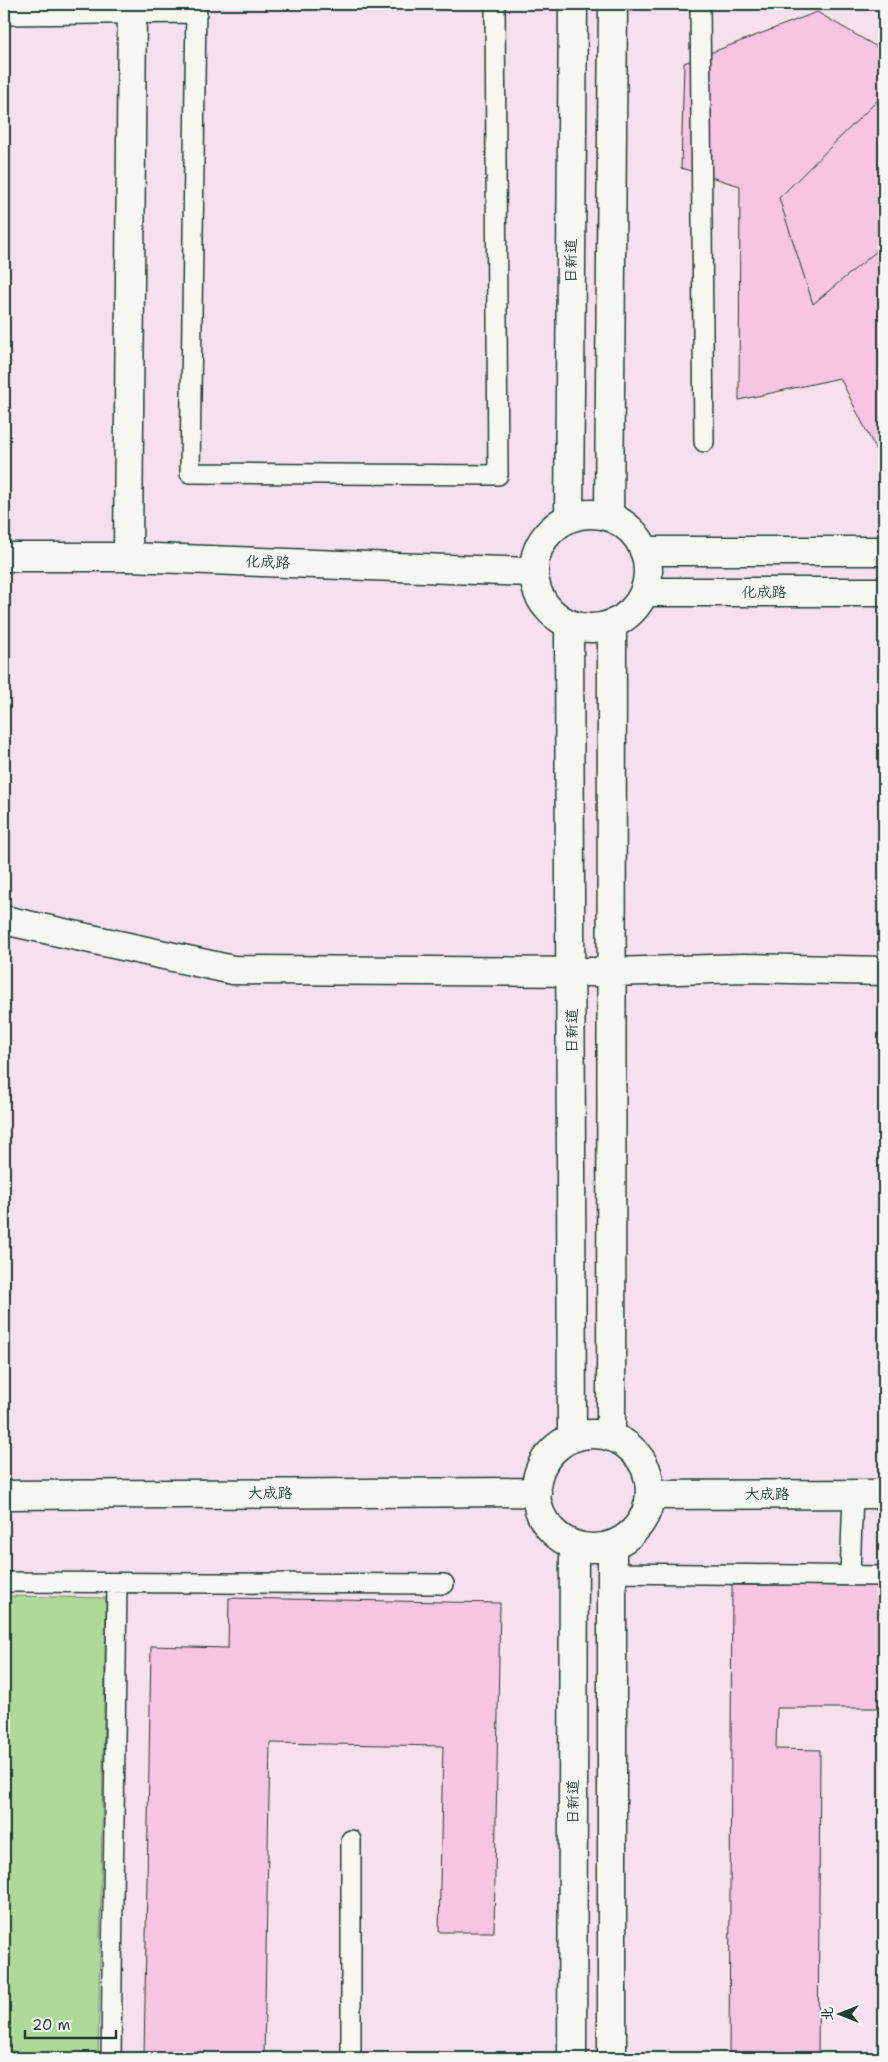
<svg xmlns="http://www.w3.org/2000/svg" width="888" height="2062" font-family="'Shantell Sans','LXGW WenKai TC',sans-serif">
<rect width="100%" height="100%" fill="#f6ecef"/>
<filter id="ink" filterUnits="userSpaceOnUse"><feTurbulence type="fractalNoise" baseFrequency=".02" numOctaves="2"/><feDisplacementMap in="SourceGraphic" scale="10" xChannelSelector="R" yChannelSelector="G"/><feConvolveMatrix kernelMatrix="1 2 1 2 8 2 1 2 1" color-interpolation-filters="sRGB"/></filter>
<g filter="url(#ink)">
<path fill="#f6e0eb" d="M4,4H884V2058H4Z"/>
<path fill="#aeda98" stroke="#668c66" d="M4,1596L106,1598L98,2058H4Z"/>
<path fill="#f7c4e2" stroke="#1f3d34" d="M817,12L884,51V466L840,378L739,400L740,186L681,168L684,63Z
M884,94V245L813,304L779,198Z
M732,1585L884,1586V1708H777L776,1749L820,1750L818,2058H729Z
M229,1598L500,1603L494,1932H439L443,1746L270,1743L264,2058H144L151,1646L228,1648Z"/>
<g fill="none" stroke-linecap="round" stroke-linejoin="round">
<defs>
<path id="lane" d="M196,4L190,473L498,475L495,4
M700,4L704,442
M4,15L197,13
M612,1573L884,1576
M850,1575L853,1494
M4,1582L444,1584
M351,1840V2058
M111,2058L117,1583"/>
<path id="street" d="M128,557L132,4
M569,624L572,1437
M4,920L233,970L612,972L744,968L884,971
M536 1491a57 57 0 1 1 114 0a57 57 0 1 1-114 0Z
M611,1436L612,624
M4,1495L537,1492
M650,1495L884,1494
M612,1545V2058
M572,2058L574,1545"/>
<path id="secondary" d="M534 571a57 57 0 1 1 114 0a57 57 0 1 1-114 0Z
M609,515L613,4
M569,517L573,4
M644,551H884
M4,557H128L532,572
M644,592H884"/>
</defs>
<use href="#lane" stroke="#1f3d34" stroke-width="22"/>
<use href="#street" stroke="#1f3d34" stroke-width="31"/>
<use href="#secondary" stroke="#1f3d34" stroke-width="31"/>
<use href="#lane" stroke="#f6f6f2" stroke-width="19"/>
<use href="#street" stroke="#f6f6f2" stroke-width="28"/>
<use href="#secondary" stroke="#f6f6f2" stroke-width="28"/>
</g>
</g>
<g text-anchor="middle" stroke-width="4.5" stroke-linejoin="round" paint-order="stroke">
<g font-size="15" fill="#1f3d34" stroke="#f6f6f2">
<text transform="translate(571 261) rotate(-90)" y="5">日新道</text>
<text transform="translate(268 562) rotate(2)" y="5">化成路</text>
<text x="764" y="597">化成路</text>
<text transform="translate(572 1031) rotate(-90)" y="5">日新道</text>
<text x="270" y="1498">大成路</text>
<text x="767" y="1499">大成路</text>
<text transform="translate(573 1802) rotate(-90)" y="5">日新道</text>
</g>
</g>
<rect width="888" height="2062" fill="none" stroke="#f6f6f2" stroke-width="20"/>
<rect x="10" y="10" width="868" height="2042" fill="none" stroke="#1f3d34" stroke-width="2" filter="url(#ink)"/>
<g transform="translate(840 2014) rotate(270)" stroke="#f6f6f2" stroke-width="4" paint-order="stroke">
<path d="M0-4L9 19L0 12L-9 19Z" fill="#1f3d34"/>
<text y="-8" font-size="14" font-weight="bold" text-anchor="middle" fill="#1f3d34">北</text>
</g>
<path d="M25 2030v8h91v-8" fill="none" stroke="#1f3d34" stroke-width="2.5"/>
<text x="32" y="2030" font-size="15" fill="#1f3d34" stroke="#f6f6f2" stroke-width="4" paint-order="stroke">20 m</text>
</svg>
